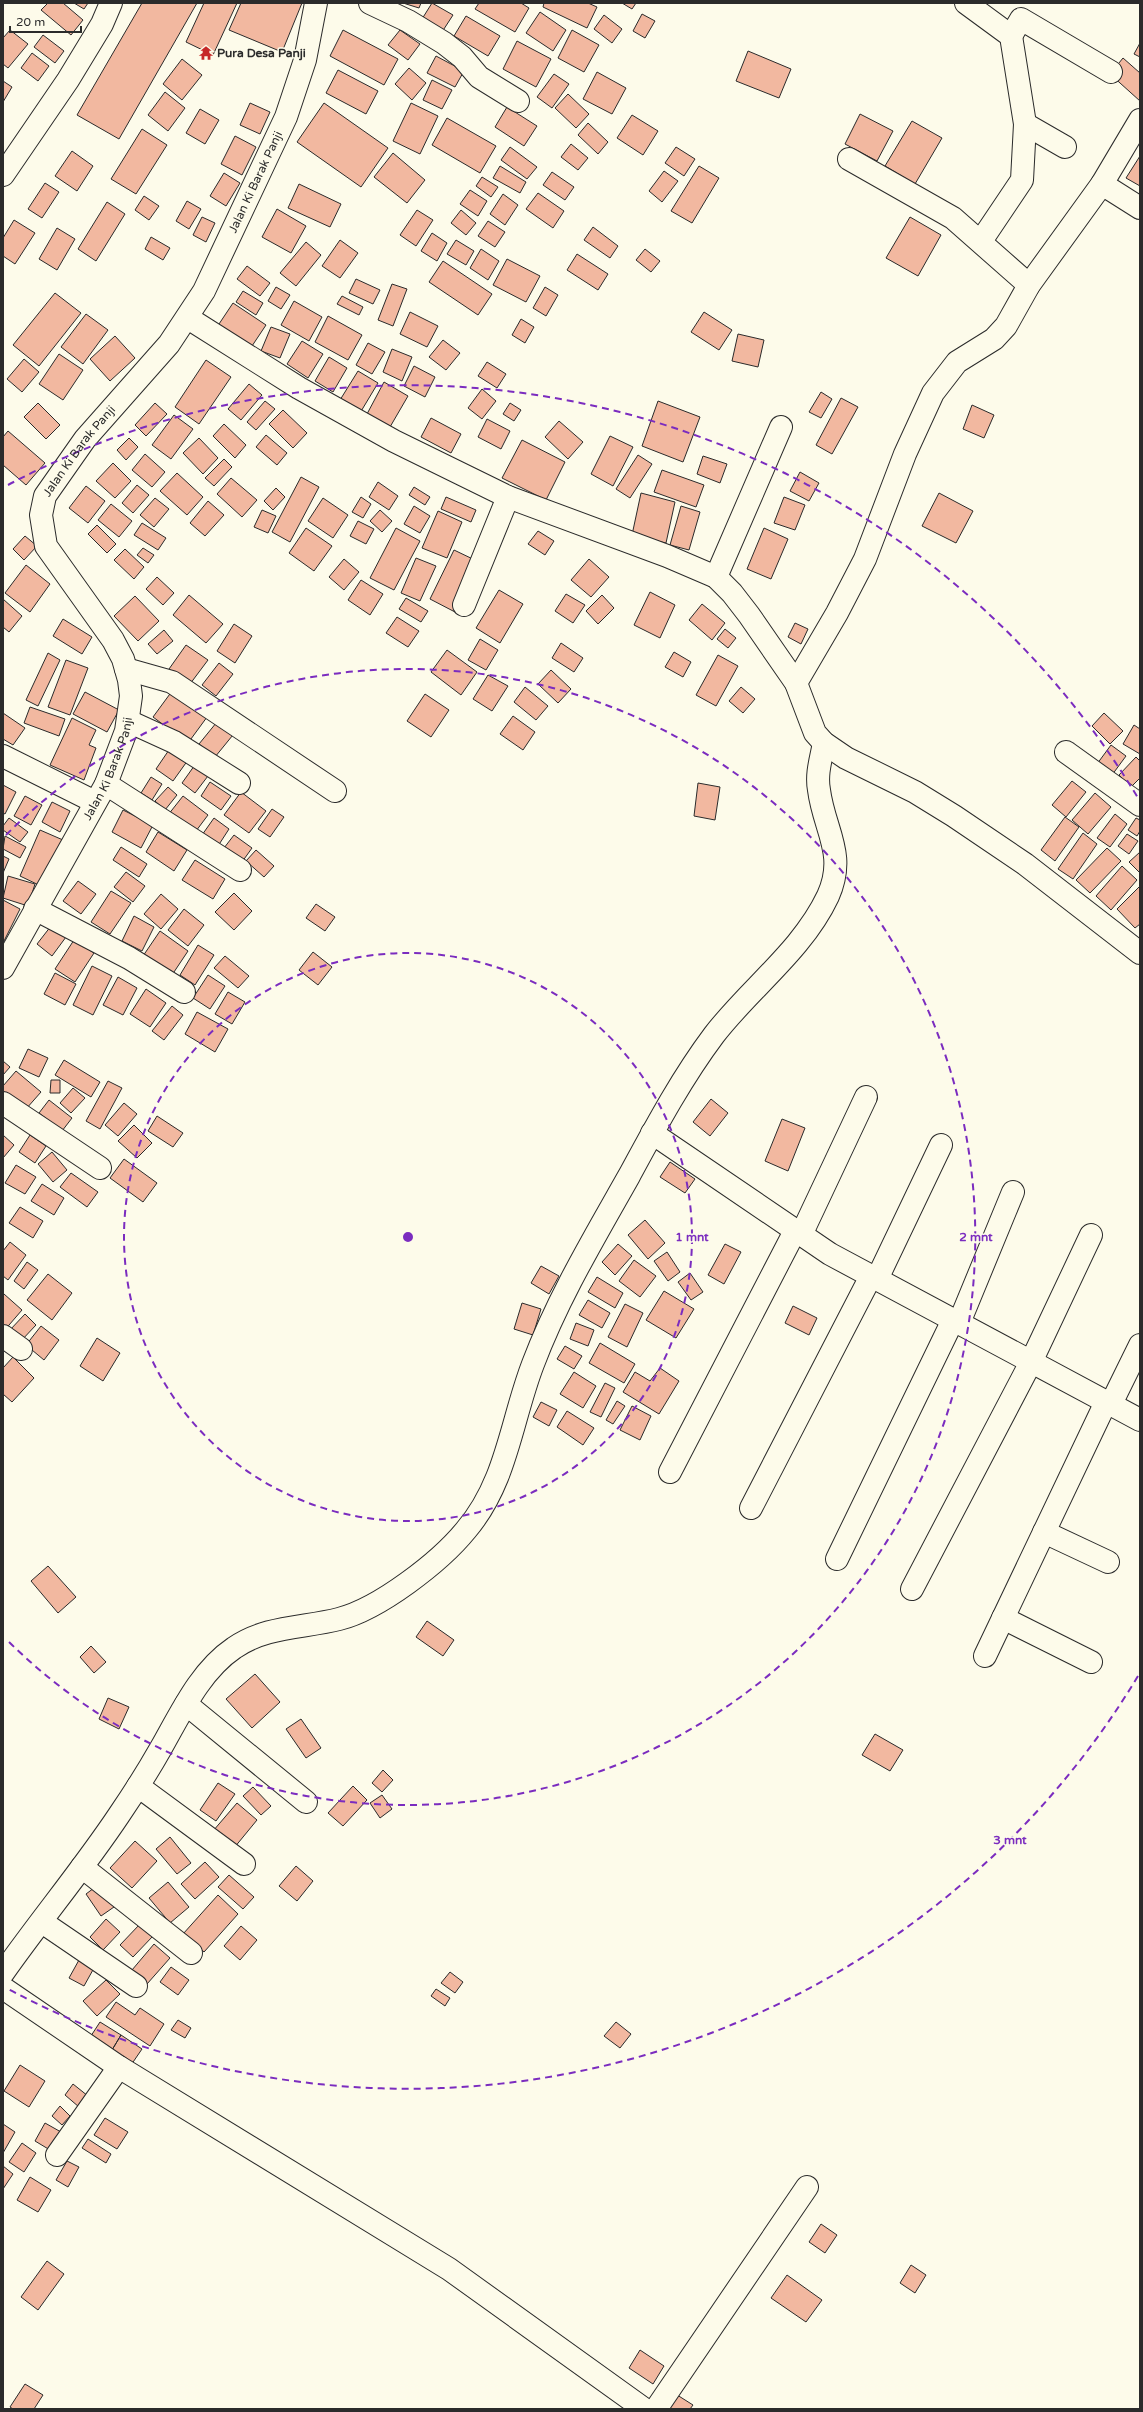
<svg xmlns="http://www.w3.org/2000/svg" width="1143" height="2412" font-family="'Varela Round',sans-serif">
<rect width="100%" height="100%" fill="#fdfbea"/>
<path fill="#f2b8a0" stroke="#2b2b2b" d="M48,3H63L83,20L71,35L41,10Z
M74,3H88L84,9Z
M142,3H197L119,139L77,115Z
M204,3H237L213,55L186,42Z
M241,3H302L282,52L229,30Z
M403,3H421L419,8Z
M432,3L453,15L442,32L422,19Z
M479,3H521L529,8L515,32L475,9Z
M544,3H588L597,7L587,28L543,7Z
M622,3H636L632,9Z
M540,12L566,30L553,51L526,33Z
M642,14L655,21L645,38L633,31Z
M604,15L622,29L612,43L594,29Z
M466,16L500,36L488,56L454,36Z
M10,30L28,44L8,68L3,64V38Z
M343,30L398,59L384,85L330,56Z
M400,30L420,44L408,60L388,45Z
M572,30L599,45L584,72L558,58Z
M43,35L64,51L55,63L34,47Z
M517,41L551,59L536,87L503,69Z
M1140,43V57L1134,54Z
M748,51L791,69L779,98L736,81Z
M32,53L49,66L38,81L21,68Z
M436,56L464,71L455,87L427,73Z
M1123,58L1140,73V101L1110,74Z
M182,59L202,75L182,100L163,84Z
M409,68L426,83L412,100L395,84Z
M338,70L378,91L366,114L326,93Z
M597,72L626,88L612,114L583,99Z
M554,74L569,84L552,108L537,97Z
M432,80L452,90L442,109L423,100Z
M3,81L12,87L3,102Z
M165,92L185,108L168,131L148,115Z
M568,94L589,114L576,128L555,108Z
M250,103L270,112L260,134L240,125Z
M324,103L388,148L361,187L297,142Z
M411,103L438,116L420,154L393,141Z
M507,107L537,126L524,146L495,127Z
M200,109L219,120L205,144L186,133Z
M860,114L893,131L877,161L845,144Z
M632,115L658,131L643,155L617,138Z
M447,118L496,146L480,173L432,145Z
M912,121L942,138L915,184L885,166Z
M588,123L608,142L598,154L578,135Z
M142,129L167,145L136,194L111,179Z
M235,136L256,147L242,175L221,164Z
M571,144L588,158L578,170L561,157Z
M510,147L537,167L527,179L501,160Z
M676,147L695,159L684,176L665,163Z
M72,151L93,166L77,191L55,176Z
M393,153L425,180L407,203L374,177Z
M1140,156V186L1126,178Z
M500,166L526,182L520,193L493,178Z
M699,166L719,178L692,223L671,211Z
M664,171L678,181L662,202L649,191Z
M552,172L574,187L565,200L543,185Z
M224,173L240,183L226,206L210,196Z
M482,177L498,187L491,197L476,186Z
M45,183L59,192L42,218L28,209Z
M299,184L341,204L330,227L288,208Z
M470,190L487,201L478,216L460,204Z
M538,193L564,211L553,228L526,209Z
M503,194L518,205L505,225L490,214Z
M144,196L159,206L149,220L135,210Z
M187,201L201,209L189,229L176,221Z
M107,202L125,214L96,261L78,249Z
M277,209L306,226L291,253L262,237Z
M417,210L433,220L416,246L400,235Z
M461,210L476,223L466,235L451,223Z
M202,217L215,223L206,242L193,235Z
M910,217L941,235L918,276L886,258Z
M14,220L35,233L15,264L3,256V238Z
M488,221L505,232L495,247L478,236Z
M593,227L618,246L610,258L584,240Z
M57,228L75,239L57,270L39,259Z
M432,233L447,243L437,261L421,251Z
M151,237L170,248L163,260L145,249Z
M340,240L358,253L340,278L322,266Z
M456,240L474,251L466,265L447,254Z
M306,242L321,255L296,286L280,273Z
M481,249L499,261L488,280L470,268Z
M645,249L660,261L651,272L636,260Z
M577,254L608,274L598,290L567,270Z
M507,259L540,276L526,302L493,285Z
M443,261L492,294L478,315L429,282Z
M247,266L270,283L260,296L237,279Z
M356,279L380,290L373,304L349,293Z
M392,284L407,289L393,326L378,320Z
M276,287L290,295L281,309L268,301Z
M545,287L558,295L546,316L533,308Z
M243,291L263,303L256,315L236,302Z
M55,293L81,313L39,366L13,345Z
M342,296L363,307L359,315L337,304Z
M294,301L322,317L309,341L281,325Z
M233,303L266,325L250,349L217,327Z
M410,312L438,326L427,347L400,334Z
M704,312L732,330L719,350L691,332Z
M86,314L108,330L83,364L61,347Z
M328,316L362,335L348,360L315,342Z
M521,319L534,327L525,343L512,335Z
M271,327L290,334L280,358L261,351Z
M738,334L764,340L758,367L732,361Z
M115,336L135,358L110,381L90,359Z
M443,340L460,353L446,370L429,357Z
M302,341L323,354L308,378L287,364Z
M368,343L385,352L372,374L356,365Z
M392,349L412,357L402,381L383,372Z
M59,354L83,370L63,400L39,384Z
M329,357L347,368L333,392L315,381Z
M24,359L39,372L22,392L7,379Z
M206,360L231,377L199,424L175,407Z
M487,362L506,374L497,388L478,376Z
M414,366L435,377L425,397L404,386Z
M358,371L378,383L360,413L340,400Z
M384,382L408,396L390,427L367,414Z
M249,384L262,395L241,420L228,409Z
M482,389L496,401L482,419L468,408Z
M821,392L832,399L821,418L809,412Z
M841,398L858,407L832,454L816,445Z
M265,401L275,409L256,430L247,422Z
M658,401L700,417L683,462L642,446Z
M38,403L60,425L46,439L24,417Z
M155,403L167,414L146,436L135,425Z
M510,403L521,410L514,421L503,414Z
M972,405L994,415L984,438L963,429Z
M283,410L307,433L293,448L269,424Z
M174,415L193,429L171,459L152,445Z
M431,418L461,434L451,453L421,437Z
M487,419L510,431L501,449L478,437Z
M559,421L583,442L568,459L545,437Z
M224,424L246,445L235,458L213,436Z
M8,431L45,463L26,485L3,465V437Z
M266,435L287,453L277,465L256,447Z
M610,436L633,447L613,486L591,474Z
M129,438L138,447L126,460L117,450Z
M199,438L218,458L203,474L183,453Z
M522,440L565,462L546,500L502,478Z
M145,454L165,472L152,487L132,470Z
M638,455L652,464L630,498L616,489Z
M703,456L727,464L720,483L697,474Z
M224,459L232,467L214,486L205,478Z
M113,463L131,481L115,498L96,481Z
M662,470L704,485L696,507L654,492Z
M800,472L819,483L809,501L790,491Z
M177,473L203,497L187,515L160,491Z
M301,477L319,487L290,542L272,532Z
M231,478L257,500L242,517L217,494Z
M378,482L398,496L389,510L369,497Z
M137,485L149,495L133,513L122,503Z
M86,486L105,501L88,523L69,508Z
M414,487L430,497L425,505L409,495Z
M276,488L285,497L273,510L264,501Z
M641,493L675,502L666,543L632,535Z
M939,493L973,511L956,543L922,526Z
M361,497L371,504L363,518L352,512Z
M446,497L476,510L471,522L441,509Z
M784,497L805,505L795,530L774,523Z
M155,498L169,509L154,527L140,515Z
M323,498L348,515L333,538L308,521Z
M208,501L224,515L205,536L190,523Z
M111,504L132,521L119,537L98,520Z
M414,506L430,516L420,533L404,524Z
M681,506L700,512L689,550L670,545Z
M262,510L276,516L268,533L254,527Z
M380,510L392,521L382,532L370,521Z
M438,511L462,522L447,558L422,548Z
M358,521L374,529L366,544L350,536Z
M142,523L166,538L158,550L134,535Z
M97,525L116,544L107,553L88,534Z
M306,528L332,546L314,571L289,553Z
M396,528L420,541L394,590L370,578Z
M764,528L788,539L771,579L747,569Z
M538,531L554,541L545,555L528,544Z
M25,536L37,546L24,560L13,549Z
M143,548L154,555L148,563L137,555Z
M125,549L144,567L134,579L114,560Z
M454,550L479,562L455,612L430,599Z
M416,558L436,566L420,601L401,593Z
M344,559L359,572L344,590L329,577Z
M589,559L609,577L591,597L571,580Z
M26,565L50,584L30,612L5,593Z
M157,577L174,593L163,605L146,589Z
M361,580L383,594L370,615L348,600Z
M499,590L523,604L500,643L476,628Z
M650,592L675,605L660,638L634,625Z
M566,594L585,605L573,623L555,611Z
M189,595L223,624L206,643L173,615Z
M602,595L614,608L598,624L586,611Z
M135,596L159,621L138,641L114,616Z
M406,598L428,611L421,622L399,609Z
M3,599L22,616L9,632L3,627Z
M702,604L725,623L712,640L689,620Z
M397,617L419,631L408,647L386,633Z
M63,619L92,637L82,654L53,636Z
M795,623L808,629L801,644L788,637Z
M234,624L252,636L235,663L217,651Z
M725,629L736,638L728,648L717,639Z
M164,630L173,641L157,654L148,644Z
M480,639L498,650L486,670L468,660Z
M561,643L583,658L574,672L552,658Z
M186,645L208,660L190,684L169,669Z
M447,650L477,672L461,695L431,672Z
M674,652L691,662L683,677L665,667Z
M48,653L60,660L38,706L26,700Z
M718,655L738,666L716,706L696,695Z
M66,660L88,668L70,715L48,707Z
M219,663L233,674L216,696L202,685Z
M551,670L571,689L558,703L538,684Z
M488,675L508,686L492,711L473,699Z
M175,687L210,713L188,743L153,717Z
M525,687L548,706L536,720L514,702Z
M741,687L755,699L743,713L729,701Z
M85,692L119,710L107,732L73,714Z
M425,694L449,710L431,737L407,721Z
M30,707L65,719L59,736L24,723Z
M3,713L25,728L13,745L3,739Z
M1104,713L1123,731L1110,744L1092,726Z
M513,716L535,732L523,750L500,734Z
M221,717L237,730L215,757L199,744Z
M72,718L96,730L89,745L96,748L84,780L50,765Z
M1134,725L1140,729V754L1123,744Z
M1111,745L1126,756L1112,775L1097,764Z
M171,747L188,760L173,781L156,769Z
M1136,757L1140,761V778L1131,787L1119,775Z
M197,762L211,772L195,793L182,783Z
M151,777L162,784L152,800L141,793Z
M1072,781L1086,792L1066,817L1052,805Z
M210,782L231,796L221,810L201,796Z
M698,783L720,787L715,820L694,816Z
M3,785L16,792L5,814L3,813Z
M168,787L177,795L165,810L155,801Z
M241,792L266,811L249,833L224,815Z
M1095,793L1111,807L1088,834L1072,820Z
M25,796L42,805L31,825L14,816Z
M183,796L208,815L193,835L168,815Z
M52,802L70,811L60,832L42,822Z
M272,809L284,817L270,837L258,829Z
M123,810L153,825L141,848L112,832Z
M1115,814L1127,824L1110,847L1097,838Z
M1065,817L1079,827L1055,861L1041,850Z
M9,818L28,832L20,842L3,830V826Z
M214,818L229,829L218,846L202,835Z
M1136,818L1140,820V831L1137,836L1128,830Z
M40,830L63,840L43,887L20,876Z
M158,832L187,850L174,871L146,852Z
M1083,833L1097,844L1073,879L1058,869Z
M1127,834L1138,841L1129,854L1118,846Z
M234,835L252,848L242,862L224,848Z
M5,836L26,847L20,858L3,849Z
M121,847L147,864L139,877L113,860Z
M1107,848L1121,861L1090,893L1076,880Z
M256,850L274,866L264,877L246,861Z
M1140,852V873L1129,862Z
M3,856L9,859L3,873Z
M195,860L225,879L213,899L182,880Z
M1122,866L1137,880L1111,910L1096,896Z
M126,872L145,886L133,902L114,887Z
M8,876L35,884L28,906L3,898Z
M78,881L96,894L81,914L63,901Z
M1140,886V924L1135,928L1117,909Z
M111,891L131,903L110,934L91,922Z
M234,893L252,911L234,930L215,912Z
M161,894L178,909L161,929L144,914Z
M3,900L20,909L4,941L3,940Z
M316,904L335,917L325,931L306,918Z
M184,909L204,925L188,946L168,930Z
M134,916L154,927L142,951L122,941Z
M51,926L66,937L52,956L37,944Z
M160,931L188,951L172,975L143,956Z
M74,940L94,953L75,982L55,969Z
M198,945L214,955L195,985L180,975Z
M313,952L332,967L318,985L299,970Z
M225,956L249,976L238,988L214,968Z
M92,966L112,976L93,1015L73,1005Z
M55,973L76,984L65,1005L44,994Z
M208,975L225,986L210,1009L193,998Z
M118,977L137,988L123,1015L103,1005Z
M146,989L166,1003L150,1027L130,1014Z
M228,992L245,1002L232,1024L215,1014Z
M172,1006L183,1015L164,1040L152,1031Z
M197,1012L228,1029L215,1052L185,1034Z
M28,1049L48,1058L39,1077L19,1068Z
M64,1060L100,1082L91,1097L55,1075Z
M3,1061L10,1067L3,1075Z
M16,1071L41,1092L26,1109L3,1091V1086Z
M51,1080H60V1093H50Z
M108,1081L122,1088L100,1129L86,1121Z
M73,1088L85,1098L71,1113L60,1103Z
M711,1099L728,1113L710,1136L693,1122Z
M49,1100L72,1118L62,1131L39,1113Z
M124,1103L137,1114L118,1136L105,1125Z
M157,1116L183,1133L173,1147L148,1131Z
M782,1119L805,1128L788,1171L765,1161Z
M134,1125L152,1143L137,1158L118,1141Z
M3,1135L14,1145L3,1158Z
M30,1135L46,1146L35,1163L19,1152Z
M52,1152L67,1170L53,1182L38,1164Z
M124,1159L157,1183L143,1202L110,1178Z
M670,1162L695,1179L685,1193L660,1177Z
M16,1165L36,1177L25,1194L5,1183Z
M71,1173L98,1192L87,1207L60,1187Z
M42,1184L64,1198L54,1215L31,1201Z
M20,1207L43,1221L33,1238L9,1223Z
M645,1220L665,1243L648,1259L628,1235Z
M10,1242L26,1255L8,1280L3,1276V1251Z
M618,1244L632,1256L615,1275L602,1262Z
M725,1244L741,1252L724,1284L708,1275Z
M667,1252L680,1272L668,1281L654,1261Z
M634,1260L656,1276L640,1297L619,1281Z
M27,1262L38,1270L24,1289L14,1281Z
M541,1266L559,1276L549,1294L531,1283Z
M690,1273L703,1292L691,1300L678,1282Z
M48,1274L72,1293L52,1320L27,1300Z
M597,1277L623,1293L615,1308L588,1292Z
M664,1291L694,1309L676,1338L646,1320Z
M4,1294L22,1310L3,1332V1295Z
M588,1300L610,1313L602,1328L579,1315Z
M522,1303L541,1309L533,1335L514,1329Z
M625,1304L643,1313L627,1347L608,1337Z
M793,1306L817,1318L809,1335L785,1323Z
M25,1314L36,1325L20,1342L9,1331Z
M576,1323L594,1330L588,1346L570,1339Z
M41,1326L59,1340L44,1360L26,1345Z
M97,1338L120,1353L103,1381L80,1366Z
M600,1343L635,1364L624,1383L589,1363Z
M565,1346L582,1356L574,1369L557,1359Z
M13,1357L34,1378L12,1402L3,1394V1368Z
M660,1368L679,1381L659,1414L623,1392L635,1372L650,1381Z
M574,1372L596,1386L583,1408L560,1394Z
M605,1383L615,1388L601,1417L590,1412Z
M617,1401L625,1406L613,1424L606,1420Z
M541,1402L557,1410L549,1426L533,1417Z
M632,1406L651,1416L640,1440L620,1430Z
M567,1411L594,1428L583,1445L557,1427Z
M48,1566L76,1597L58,1613L31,1581Z
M427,1621L454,1640L443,1656L416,1637Z
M91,1646L106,1662L94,1673L80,1657Z
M255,1674L280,1702L252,1728L226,1699Z
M108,1698L129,1707L119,1729L99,1719Z
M301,1719L321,1748L306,1758L286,1729Z
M875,1734L903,1750L890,1771L862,1755Z
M383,1770L393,1780L382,1792L372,1783Z
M218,1783L235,1794L216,1821L200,1810Z
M353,1786L367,1800L343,1826L328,1813Z
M253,1787L271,1806L261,1815L243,1796Z
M382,1795L392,1809L380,1818L370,1803Z
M237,1803L257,1820L234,1848L213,1831Z
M170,1837L191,1863L177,1874L156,1849Z
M135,1841L157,1861L132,1888L110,1868Z
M205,1862L219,1877L195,1899L181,1884Z
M296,1866L313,1881L297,1901L279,1886Z
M229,1875L254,1897L243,1909L218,1887Z
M168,1882L189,1907L170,1923L149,1898Z
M98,1885L114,1907L101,1916L86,1894Z
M218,1895L238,1914L204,1952L183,1934Z
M106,1919L120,1932L103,1950L90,1937Z
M140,1924L153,1936L133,1957L120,1945Z
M241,1926L257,1940L240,1960L224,1946Z
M154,1944L170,1958L147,1984L132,1970Z
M79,1960L94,1968L84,1986L69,1978Z
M171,1967L189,1980L178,1995L160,1982Z
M450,1972L463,1982L455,1993L441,1983Z
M106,1980L120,1994L97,2016L83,2001Z
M436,1989L450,1998L445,2006L431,1996Z
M116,2002L135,2015L140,2008L164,2024L150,2046L106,2017Z
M178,2020L191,2028L185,2038L171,2030Z
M100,2022L121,2035L109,2055L87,2042Z
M616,2022L631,2034L620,2048L604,2036Z
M121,2035L142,2049L129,2068L109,2055Z
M20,2065L45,2081L29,2107L4,2091Z
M73,2084L88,2096L79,2107L65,2095Z
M60,2106L70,2116L62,2125L52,2116Z
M105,2118L128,2132L117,2149L94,2135Z
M45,2123L61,2132L50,2150L35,2141Z
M3,2124L15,2132L3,2153Z
M88,2139L111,2154L106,2163L82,2148Z
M22,2143L36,2153L24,2172L9,2162Z
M67,2161L79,2167L68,2187L56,2180Z
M3,2166L13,2174L3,2189Z
M30,2177L51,2190L38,2212L17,2200Z
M821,2224L837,2235L825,2253L809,2242Z
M47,2261L64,2274L38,2310L21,2297Z
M911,2265L926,2275L915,2293L900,2283Z
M787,2275L822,2300L806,2322L771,2298Z
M640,2350L664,2366L653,2384L629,2368Z
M25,2384L43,2395L34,2409H13L10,2407Z
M674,2393L693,2405L690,2409H664Z"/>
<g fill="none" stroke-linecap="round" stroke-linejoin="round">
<defs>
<g id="minor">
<path d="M370,3L408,21L444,43L462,57L479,77L518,101"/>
<path d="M966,3L1011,36L1025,124L1022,180L981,241"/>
<path d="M1011,36L1021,19L1111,72"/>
<path d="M1025,124L1065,147"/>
<path d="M849,159L953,218L1029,285"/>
<path d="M3,175L68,80L102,24L111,3"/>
<path d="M1102,184L1140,208"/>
<path d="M188,318L299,388L394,441L508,497L667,556L716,577L732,593L749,615L796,683L815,733L824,743L846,758L915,792L954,816L1025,864L1140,953"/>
<path d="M716,577L781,427"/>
<path d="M464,605L508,497"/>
<path d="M126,669L172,682L335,791"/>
<path d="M796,683L837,613L865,559L905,454L933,393L957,362L994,339L1006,326L1029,285L1102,184L1140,120"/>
<path d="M128,721L174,742L239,783"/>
<path d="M1066,752L1140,805"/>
<path d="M3,756L95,802"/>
<path d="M106,784L240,870"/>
<path d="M35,909L129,958L184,992"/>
<path id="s1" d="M3,968L106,784L126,731L131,696L129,680L123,659L113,640L46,546L41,515L45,496L85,439L169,344L204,291L286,117L305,60L316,3"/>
<path d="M3,1103L100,1168"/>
<path d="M652,1133L830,1254L1140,1420"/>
<path d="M801,1235L866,1097"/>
<path d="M877,1279L941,1145"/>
<path d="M959,1323L1013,1192"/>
<path d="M3,1336L21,1349"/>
<path d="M1111,1404L1140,1345"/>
<path d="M670,1472L795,1231"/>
<path d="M751,1508L871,1276"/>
<path d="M1044,1532L1108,1562"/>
<path d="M837,1559L953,1320"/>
<path d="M912,1589L1031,1362L1091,1235"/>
<path d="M1003,1618L1091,1662"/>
<path d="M985,1656L1106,1402"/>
<path d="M186,1704L306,1802"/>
<path d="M138,1786L244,1864"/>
<path d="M82,1867L191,1953"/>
<path d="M42,1922L136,1986"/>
<path d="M3,1973C41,1919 83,1869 119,1815C134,1793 148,1771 161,1748C181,1713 200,1671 234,1648C265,1626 304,1628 339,1619C379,1609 440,1562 466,1530C507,1482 511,1421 533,1364C558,1298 594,1238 629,1176C655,1128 681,1079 714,1035C750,988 802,951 828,896C847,854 824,830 819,790C816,774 821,759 824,743"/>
<path d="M3,1988L119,2067L449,2269L644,2409"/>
<path d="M57,2155L119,2067"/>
<path d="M656,2409L807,2187"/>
</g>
</defs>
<use href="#minor" stroke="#2b2b2b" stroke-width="24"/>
<use href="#minor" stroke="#fdfbea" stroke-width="22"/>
</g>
<g fill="none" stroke="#7b2cbf" stroke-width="2" stroke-dasharray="7 5">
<circle cx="408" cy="1237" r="284"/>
<path d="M6 835A568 568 0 1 1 6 1639"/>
<path d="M1138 1676A852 852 0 0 1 8 1989M8 485A852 852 0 0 1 1138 798"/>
</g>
<defs>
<symbol id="temple-bare" viewBox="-9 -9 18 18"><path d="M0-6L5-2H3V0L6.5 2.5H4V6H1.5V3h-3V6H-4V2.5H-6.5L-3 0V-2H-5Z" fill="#c62828" stroke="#fdfbea" stroke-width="2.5" paint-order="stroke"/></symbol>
</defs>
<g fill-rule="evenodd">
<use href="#temple-bare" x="196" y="43" width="20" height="20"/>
</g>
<g text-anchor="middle" stroke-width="3" stroke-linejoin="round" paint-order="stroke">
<g font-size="12" font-weight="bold" fill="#2b2b2b" stroke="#fdfbea" text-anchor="start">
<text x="217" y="57">Pura Desa Panji</text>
</g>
<g font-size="12" fill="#2b2b2b" stroke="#fdfbea">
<text dy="4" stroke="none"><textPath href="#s1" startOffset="909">Jalan Ki Barak Panji</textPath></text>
<text dy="4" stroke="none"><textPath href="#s1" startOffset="585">Jalan Ki Barak Panji</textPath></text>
<text dy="4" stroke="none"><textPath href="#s1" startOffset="226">Jalan Ki Barak Panji</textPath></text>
</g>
</g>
<circle cx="408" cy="1237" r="6" fill="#7b2cbf" stroke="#fdfbea" stroke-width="2"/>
<g font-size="12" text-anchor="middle" font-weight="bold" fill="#7b2cbf" stroke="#fdfbea" stroke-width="3" stroke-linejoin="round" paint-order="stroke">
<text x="692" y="1241">1 mnt</text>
<text x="976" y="1241">2 mnt</text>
<text x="1010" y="1844">3 mnt</text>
</g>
<rect width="1143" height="2412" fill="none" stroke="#2b2b2b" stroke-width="8"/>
<path d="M10 26v6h71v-6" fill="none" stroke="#2b2b2b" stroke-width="2"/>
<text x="16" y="26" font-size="12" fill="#2b2b2b" stroke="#fdfbea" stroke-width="3" paint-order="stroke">20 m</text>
</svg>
